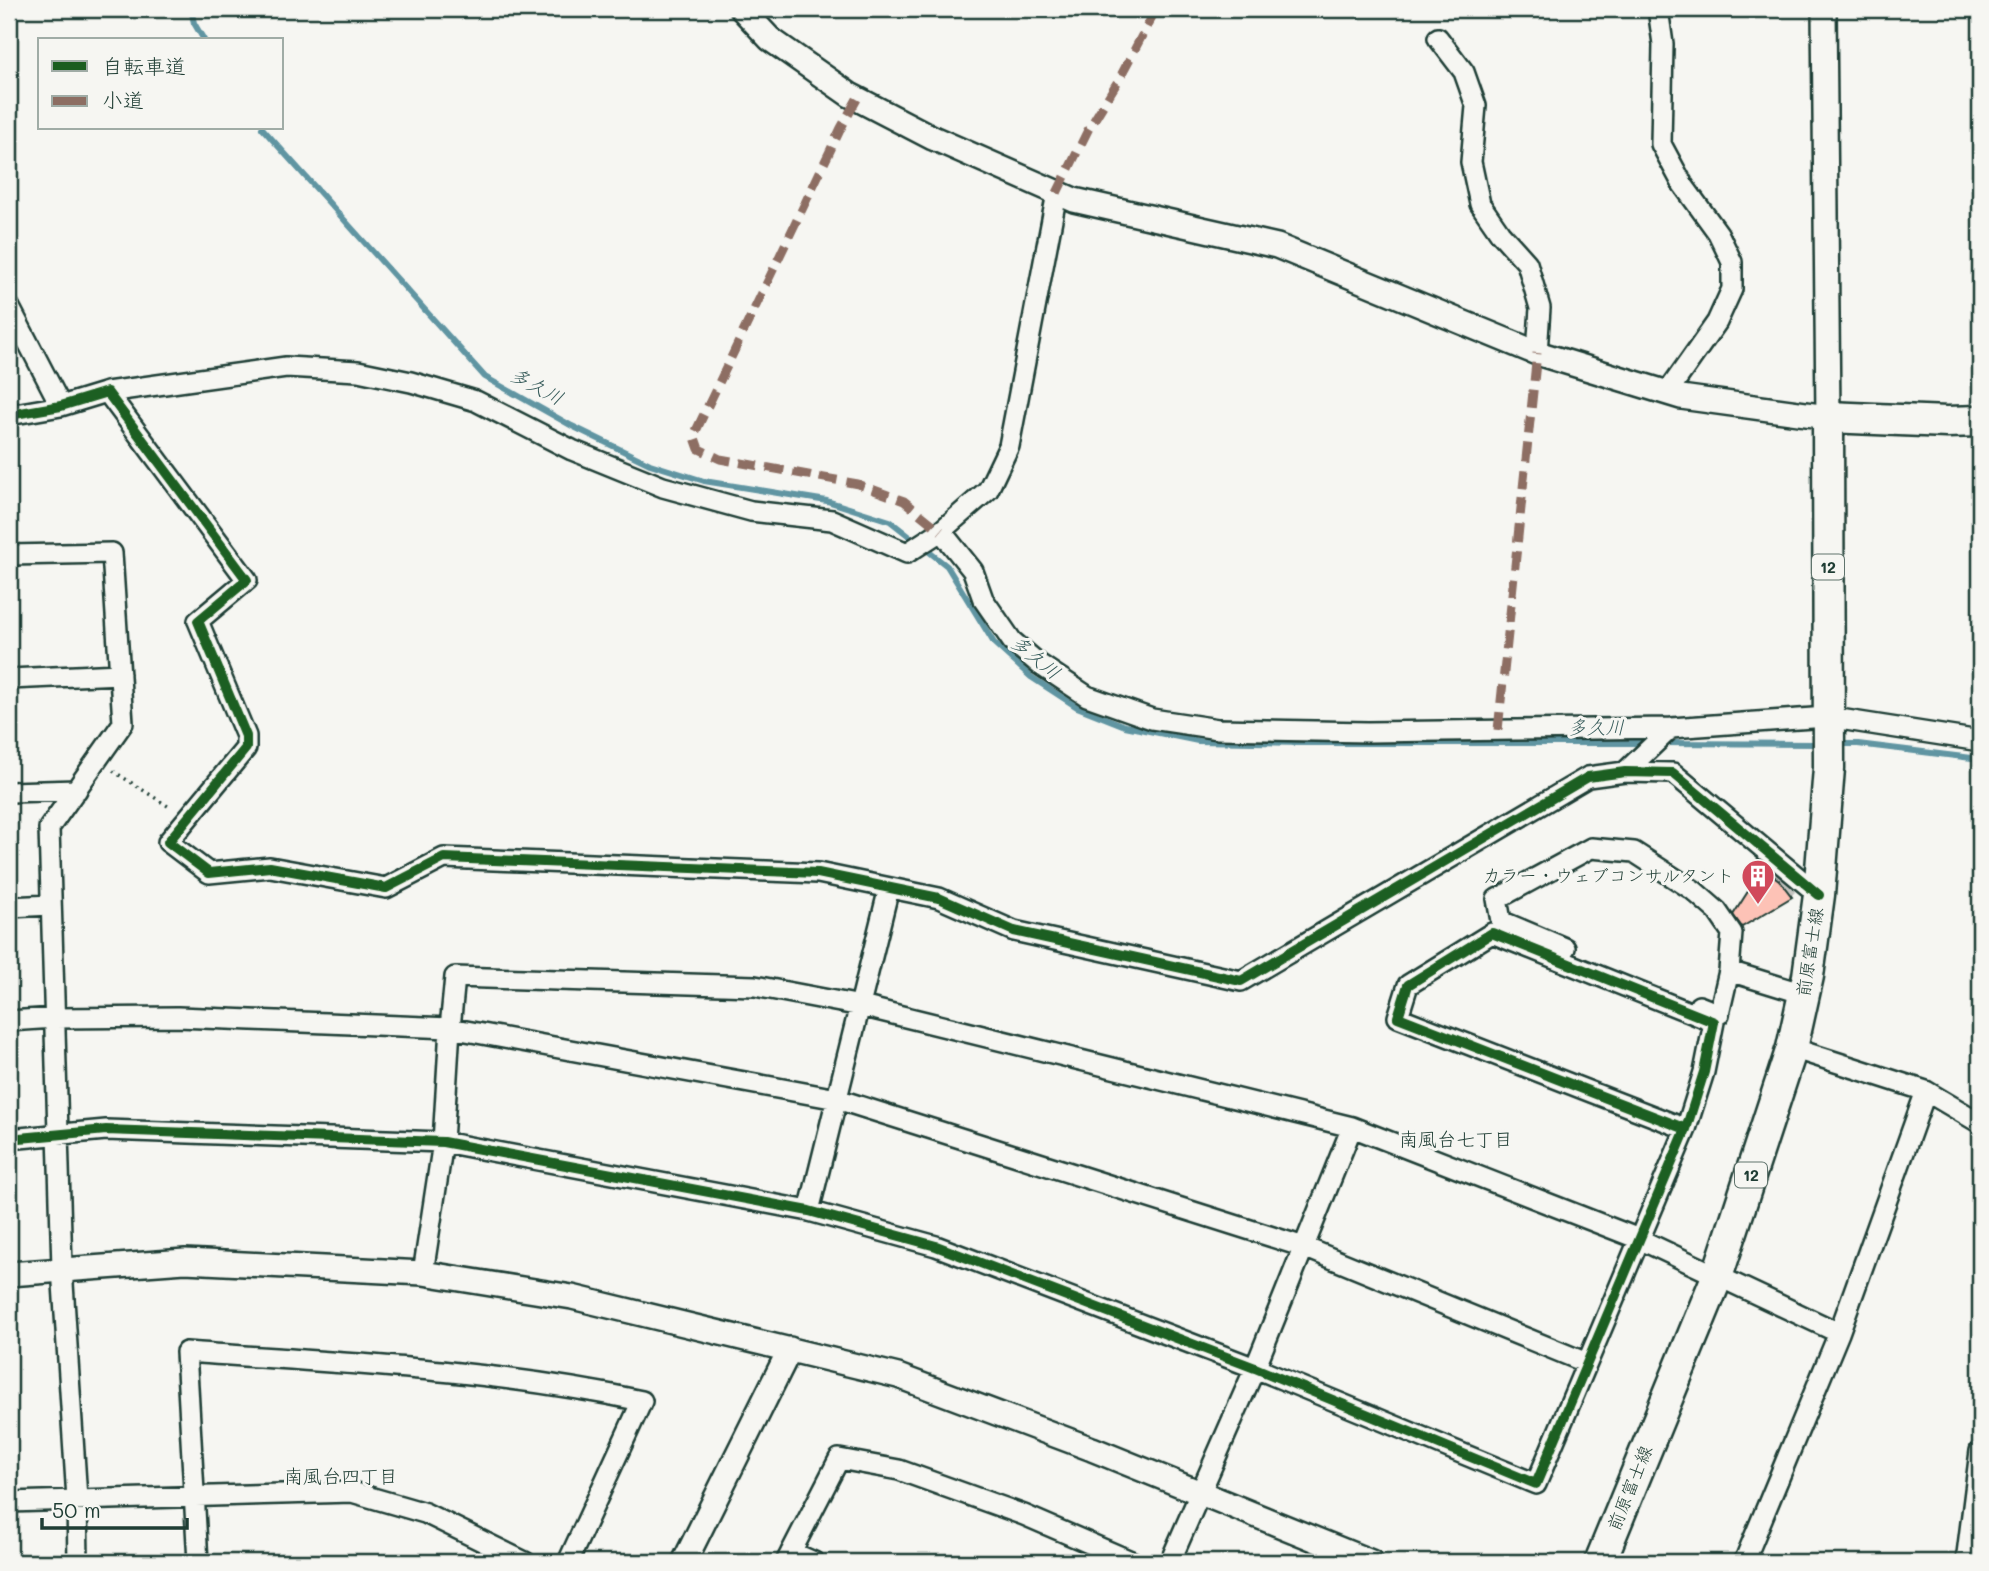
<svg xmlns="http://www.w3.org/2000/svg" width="1989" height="1571" font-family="Mali,'Klee One',sans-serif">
<rect width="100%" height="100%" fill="#f6f6f2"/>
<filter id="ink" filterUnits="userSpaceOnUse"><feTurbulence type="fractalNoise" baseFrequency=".0143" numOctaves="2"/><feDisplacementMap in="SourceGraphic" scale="14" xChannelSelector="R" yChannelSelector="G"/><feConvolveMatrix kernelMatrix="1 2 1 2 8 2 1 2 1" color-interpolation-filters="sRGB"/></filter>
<g filter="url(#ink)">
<path fill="#0003" d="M1768,864L1783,875L1795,892L1791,896L1764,869Z"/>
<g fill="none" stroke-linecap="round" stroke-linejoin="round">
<path stroke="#6095a2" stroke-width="6" d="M191,9L194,23L204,40
M262,128L485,377L572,426L650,464L704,481L827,501L890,521L947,566L994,643L1031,677L1077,707L1125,726L1198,741L1302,743H1647
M1661,743L1822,744
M1836,744H1858L1980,759"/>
</g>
<path fill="#fdc2b6" stroke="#1f3d34" stroke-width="2" d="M1763,868L1779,880L1792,897L1742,927L1733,915Z"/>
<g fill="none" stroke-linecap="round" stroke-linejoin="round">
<defs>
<path id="minor" d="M1658,9L1663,44L1661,144L1683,185L1718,233L1732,262V289L1717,322L1667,393
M1438,38L1464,72L1476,106L1471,162L1480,204L1500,233L1527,263L1540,308L1537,353
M9,306L61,406
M107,392L286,367L358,371L411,382L476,401L572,450L663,487L751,511L832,520L907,553L941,531L988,490L1009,446L1057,193
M9,415L61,406L107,392L247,580L198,621L246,736V748L168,842L209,873L270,867L386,888L444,858L818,873L939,898L1014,931L1241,981L1588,777L1625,772L1673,773L1819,895
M941,531L973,571L983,599L1012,641L1039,664L1087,696L1152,719L1218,729L1368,732L1671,728L1827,717L1980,741
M9,555L112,553L123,723L49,828L62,1268L77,1499L78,1562
M9,679L120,674
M1625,772L1671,728
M9,792L77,790
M9,907L51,905
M1565,948L1501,921L1497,899L1591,848L1634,852L1693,890L1717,911L1732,933L1729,971L1804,994
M1699,1006L1719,1014L1729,971
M9,1021L55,1018L178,1017L450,1028L837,1099L1304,1247L1587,1363
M1792,1048L1926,1091L1980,1123
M9,1139L106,1130L443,1142L809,1211L936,1246L1255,1368L1536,1484L1686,1129L1704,1072L1714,1022L1492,933L1408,985L1398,1017L1686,1129
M809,1211L889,888
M423,1273L443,1142L450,1028L455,977L755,986L861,1006L1352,1127L1639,1239L1839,1333
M9,1502L352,1492L425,1513L525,1562
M791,1552L814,1562
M198,1562L186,1352C339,1363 492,1369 642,1401L568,1562
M786,1562L839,1459L899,1470L1024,1515L1133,1562
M1170,1562L1255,1368L1352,1127
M1744,1562L1839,1333L1926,1091
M1966,1562L1980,1451"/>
<path id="tertiary" d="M742,9L770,39L850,95L933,138L1074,200L1277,246L1537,353L1681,397L1828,417L1824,9
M9,1274L185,1261L423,1273L572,1297L898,1376L1092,1449L1371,1562
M684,1562L790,1349"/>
<path id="primary" d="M1600,1562L1717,1277L1792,1048L1808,976L1819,895L1829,768L1828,417L1947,422L1980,421"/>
</defs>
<use href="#minor" stroke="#1f3d34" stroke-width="24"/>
<use href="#tertiary" stroke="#1f3d34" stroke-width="28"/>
<use href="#primary" stroke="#1f3d34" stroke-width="35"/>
<path stroke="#1f3d34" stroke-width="3.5" stroke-dasharray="2 5" stroke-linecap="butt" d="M113,771L171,808"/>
<use href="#minor" stroke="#f6f6f2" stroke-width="19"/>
<use href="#tertiary" stroke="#f6f6f2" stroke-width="23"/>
<use href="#primary" stroke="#f6f6f2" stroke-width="30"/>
<path stroke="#8d6e63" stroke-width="9" stroke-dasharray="18 9" stroke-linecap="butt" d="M857,99L841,128L694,435L699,449L720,459L858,484L904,501L941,531
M1057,193L1088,130L1118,81L1156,9
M1498,730L1537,353"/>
<defs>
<path id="cycleway" d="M9,415L61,406L107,392L247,580L198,621L246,736V748L168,842L209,873L270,867L386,888L444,858L818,873L939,898L1014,931L1241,981L1588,777L1625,772L1673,773L1819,895
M9,1139L106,1130L443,1142L809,1211L936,1246L1255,1368L1536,1484L1686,1129L1704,1072L1714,1022L1492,933L1408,985L1398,1017L1686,1129"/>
</defs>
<use href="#cycleway" stroke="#f6f6f2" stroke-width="15"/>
<use href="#cycleway" stroke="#1b5e20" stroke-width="10"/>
</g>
</g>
<defs>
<symbol id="building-pin" viewBox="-11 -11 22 30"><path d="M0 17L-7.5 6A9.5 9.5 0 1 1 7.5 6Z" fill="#d1495b" stroke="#f6f6f2"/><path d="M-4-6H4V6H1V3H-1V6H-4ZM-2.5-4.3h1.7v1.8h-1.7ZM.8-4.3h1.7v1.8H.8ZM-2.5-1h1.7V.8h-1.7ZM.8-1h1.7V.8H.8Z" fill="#fff"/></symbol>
</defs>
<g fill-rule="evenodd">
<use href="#building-pin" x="1739" y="857" width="38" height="52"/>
</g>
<g text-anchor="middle" stroke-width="6" stroke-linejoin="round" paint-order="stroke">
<g fill="#f6f6f2" stroke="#60746d" stroke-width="2">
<rect x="1812" y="554.5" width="32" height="25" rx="5"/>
<rect x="1735" y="1162.5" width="32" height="25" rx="5"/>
</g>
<g font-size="16" font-weight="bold" fill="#1f3d34">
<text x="1828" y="573">12</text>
<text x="1751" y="1181">12</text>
</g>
<g font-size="18" fill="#1f3d34" stroke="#f6f6f2" text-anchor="end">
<text x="1734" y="882">カラー・ウェブコンサルタント</text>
</g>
<g font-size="18" fill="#1f3d34" stroke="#f6f6f2">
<text transform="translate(1810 952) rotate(-81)" y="6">前原富士線</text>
<text transform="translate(1630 1488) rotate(-68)" y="6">前原富士線</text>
</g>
<g font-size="19" font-style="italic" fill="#355a59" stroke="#f6f6f2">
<text transform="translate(537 386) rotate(28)" y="7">多久川</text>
<text transform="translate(1036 657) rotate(39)" y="7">多久川</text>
<text x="1596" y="734">多久川</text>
</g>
<g font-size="19" fill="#1f3d34" stroke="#f6f6f2">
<text x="1456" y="1146">南風台七丁目</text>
<text x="341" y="1483">南風台四丁目</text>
</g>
</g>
<rect width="1989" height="1571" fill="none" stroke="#f6f6f2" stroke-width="35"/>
<rect x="18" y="18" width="1954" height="1536" fill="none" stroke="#1f3d34" stroke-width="2.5" filter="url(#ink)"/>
<rect x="38" y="38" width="245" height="91" fill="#f6f6f2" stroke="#a0aca6" stroke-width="2"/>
<rect x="52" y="61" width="35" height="10" fill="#1b5e20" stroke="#a0aca6" stroke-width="2"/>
<text x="102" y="74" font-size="21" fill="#1f3d34">自転車道</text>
<rect x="52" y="96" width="35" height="10" fill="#8d6e63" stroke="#a0aca6" stroke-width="2"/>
<text x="102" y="108" font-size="21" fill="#1f3d34">小道</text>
<path d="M42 1518v10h145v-10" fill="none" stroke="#1f3d34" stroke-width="3.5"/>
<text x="52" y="1518" font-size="21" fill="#1f3d34" stroke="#f6f6f2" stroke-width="5" paint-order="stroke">50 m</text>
</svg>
